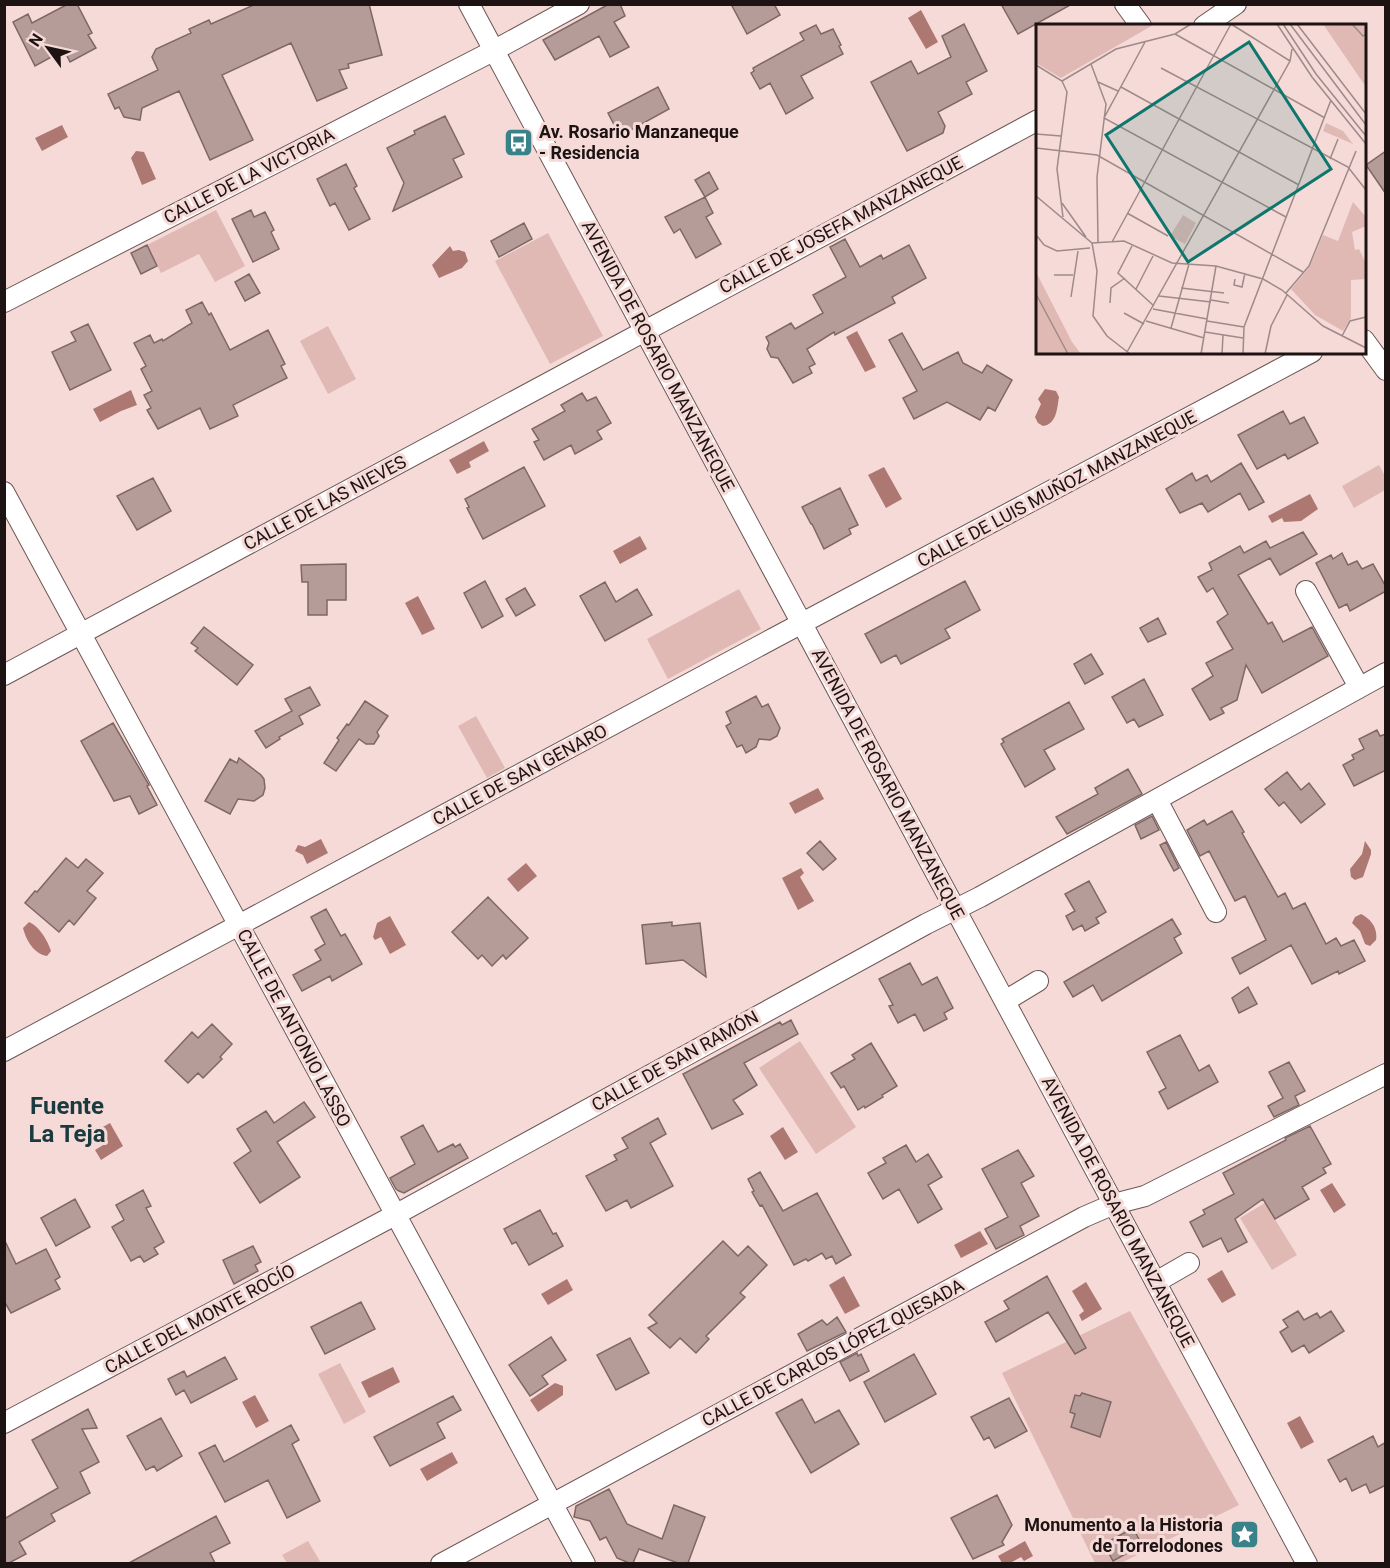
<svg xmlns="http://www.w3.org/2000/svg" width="1390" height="1568" font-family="Roboto,sans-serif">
<rect width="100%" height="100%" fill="#f5dad7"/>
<path fill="#e0b9b5" d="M216,210L245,266L215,282L199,254L161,273L147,245Z
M548,233L603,336L550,364L495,261Z
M328,326L356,379L328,394L300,341Z
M1379,465L1385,476V490L1354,508L1342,486Z
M739,589L761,629L668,679L647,639Z
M476,716L505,768L487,778L458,726Z
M800,1041L856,1127L816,1154L759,1068Z
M1265,1203L1297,1255L1272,1270L1240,1218Z
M1130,1311L1239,1505L1121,1563H1095L1002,1373Z
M340,1363L366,1412L344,1424L318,1374Z
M308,1541L321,1563H287L282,1555Z"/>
<path fill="#ad7772" d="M921,10L938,42L926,49L908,18Z
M62,125L68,137L42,151L35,138Z
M136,151L144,152L156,179L142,185L131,158Z
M450,246L453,251L459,250L465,252L468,261L462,268L439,278L432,265Z
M857,331L876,367L865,372L846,337Z
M1045,389L1056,391L1059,397C1057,408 1057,424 1043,426L1038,423L1035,417L1041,404L1038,399Z
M131,390L137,405L121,411L100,422L93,409Z
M484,441L489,451L469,462L471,467L457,474L449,460Z
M884,467L902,499L886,508L868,475Z
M1310,494L1318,509L1301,521L1284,522L1282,518L1272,523L1268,516Z
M640,536L647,549L620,564L613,551Z
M418,596L435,629L422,635L405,603Z
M818,788L824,799L795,814L789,803Z
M321,839L328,853L307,864L303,855L295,851L298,845L305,847Z
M1365,841L1371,850V854L1363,877L1355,880L1351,877L1350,869L1362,854Z
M526,863L537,876L518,892L507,879Z
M801,868L804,873L800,877L814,901L798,910L782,878Z
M1361,914C1371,919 1378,928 1376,940L1370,946L1365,944L1360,931L1352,923L1355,917Z
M390,916L406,945L390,954L381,937L375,940L373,937L377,923Z
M29,922C39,926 48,941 51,951L47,956C34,954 26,940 23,928Z
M110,1123L123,1146L101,1160L95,1150L108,1142L101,1128Z
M783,1127L798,1152L785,1160L770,1136Z
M1332,1183L1346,1205L1334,1213L1320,1190Z
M980,1231L988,1244L961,1258L954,1245Z
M1222,1270L1236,1295L1222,1303L1207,1279Z
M844,1276L860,1306L845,1314L829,1285Z
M567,1279L573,1290L548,1305L541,1294Z
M1086,1282L1102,1309L1082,1321L1079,1315L1084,1311L1072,1291Z
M393,1367L400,1382L369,1398L361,1382Z
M555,1383L563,1386V1395L538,1412L530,1400Z
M255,1395L269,1421L256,1428L242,1402Z
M1300,1416L1314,1442L1301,1449L1287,1423Z
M452,1452L458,1463L427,1481L420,1469Z
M1025,1541L1033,1556L1024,1561L1021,1557L1010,1563H1002L998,1556Z"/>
<path fill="#b59c99" stroke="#7e6764" stroke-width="1.5" d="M68,4H77L92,33L88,35L96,48L70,62L64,50L35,66L13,22L28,14L32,23Z
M256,4H369L382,55L348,64L349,68L339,70L347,88L317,101L291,43L222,75L253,140L210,160L179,91L142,108L140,120L124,117L119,107L115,109L108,94L158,70L152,57L156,49L191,33L189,29L209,20L211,24Z
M609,4H620L625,16L614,22L629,47L610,57L599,36L555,60L543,40Z
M731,4H774L780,15L747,34Z
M1001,4H1072L1018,34Z
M964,24L987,71L966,82L972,94L938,112L945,126L943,133L907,151L871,82L911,61L918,74L951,57L942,36Z
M816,25L821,34L833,29L841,45L839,46L843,54L801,76L813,98L786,114L770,83L760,89L751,73L754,71L753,68L804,40L800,33Z
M658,87L669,109L620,136L608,113Z
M445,116L464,154L453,159L462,177L393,211L404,183L387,148L415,134L414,131Z
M1386,151V194L1366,165Z
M346,164L357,186L354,188L370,219L349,230L335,203L330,206L317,179Z
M709,172L718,189L705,197L695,180Z
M705,197L713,213L706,217L721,244L696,258L680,229L674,233L665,217Z
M251,210L254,217L265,212L274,230L271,232L279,249L253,262L232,219Z
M524,223L532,239L499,257L491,241Z
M845,239L860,267L881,255L883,259L909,245L926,278L892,297L895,303L835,335L834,332L807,349L815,364L809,367L812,373L793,383L778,358L771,357L767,349L769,343L766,337L791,323L795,329L823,313L813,295L846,277L830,247Z
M147,245L157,266L141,274L131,253Z
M249,274L260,293L245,301L235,282Z
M202,302L209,315L211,313L230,350L268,330L285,364L281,366L287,378L233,405L238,416L210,429L200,408L158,429L147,410L151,408L144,395L152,391L141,369L146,366L134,343L150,335L154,343L162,339L163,341L192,323L186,310Z
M88,324L111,370L70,390L52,352L76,341L71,332Z
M902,333L923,370L958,352L963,363L982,373L987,365L1012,380L995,411L988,407L980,420L947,402L914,419L903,398L917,391L889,340Z
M582,393L587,401L596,397L611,423L597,431L602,439L575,454L571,445L544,460L534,442L539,440L532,429L565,411L561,405Z
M1283,411L1290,424L1304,417L1318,443L1288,459L1285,454L1257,469L1238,435Z
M1241,463L1264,502L1249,510L1240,493L1208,512L1202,503L1180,513L1166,489L1192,473L1196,481L1207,475L1211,482Z
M524,467L545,506L483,539L467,508L469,507L465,499Z
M153,478L171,511L137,530L117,496Z
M840,488L858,525L849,529L851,534L824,549L812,524H811L802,507Z
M1303,532L1317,554L1280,575L1270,558L1238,575L1268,624L1272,622L1283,642L1312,627L1328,656L1262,693L1246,665L1237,700L1221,708L1224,713L1210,720L1192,689L1213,676L1206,663L1233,649L1217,622L1228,614L1213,588L1207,592L1198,577L1212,570L1209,563L1240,546L1244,553L1266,541L1270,548Z
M1342,553L1348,565L1357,561L1362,569L1373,564L1386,587V591L1350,611L1347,604L1339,608L1316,563L1331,555L1333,559Z
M346,564V600H327V615H308V582H302L301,565Z
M485,581L503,616L482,628L464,593Z
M965,581L980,610L945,629L950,638L901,664L896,655L881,663L865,634Z
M605,582L616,602L637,589L652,615L605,641L580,596Z
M525,588L535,605L516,616L506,599Z
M1158,618L1166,634L1148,642L1140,628Z
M204,627L253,665L237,685L195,651L198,648L191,643Z
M1091,654L1103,674L1085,684L1074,664Z
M1144,679L1163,715L1139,727L1134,719L1127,723L1112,697Z
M310,687L320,705L299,716L303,724L279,737L280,739L266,748L255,731L292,711L285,699Z
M756,696L762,707L768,704L780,728L777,736L770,740L759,739L756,747L746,753L742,745L737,747L726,726L731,723L726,712Z
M365,701L388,716L377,732L379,736L374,744H366L359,739L336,771L324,763L339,740L337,738L347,724L349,725Z
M1069,702L1084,729L1044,750L1055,769L1025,787L1001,744L1004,742L1002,739Z
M113,723L149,785L147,786L157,805L139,814L130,796L114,801L81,741Z
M1377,730L1380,736L1386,734V770L1354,786L1343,765L1354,759L1352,755L1364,749L1359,739Z
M239,758L261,775L264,779L265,788L263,795L254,801L238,799L230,814L205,801L230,759L237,763Z
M1128,769L1142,794L1067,834L1056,817L1098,794L1095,788Z
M1287,772L1301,790L1309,783L1325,804L1301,823L1284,802L1279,806L1265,789Z
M1232,811L1244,832L1242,833L1278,897L1285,893L1293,909L1305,903L1326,944L1336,938L1341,946L1354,940L1365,961L1339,974L1338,971L1312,984L1291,945L1240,974L1232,958L1266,940L1245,896L1235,901L1209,851L1200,856L1187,830L1204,820L1207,825Z
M1152,816L1159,830L1141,839L1135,825Z
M820,841L836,859L823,870L807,853Z
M1166,842L1179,868L1174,871L1160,845Z
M66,858L78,868L86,859L103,873L87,891L96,898L74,925L69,920L59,932L25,903L35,891L37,892Z
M1089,881L1106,912L1096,918L1099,923L1085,931L1082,925L1073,930L1066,916L1075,911L1065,894Z
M488,897L528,938L506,959L503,955L492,966L482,955L478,959L452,932Z
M326,909L341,936L345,934L362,964L332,981L330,976L302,991L293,975L321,960L315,950L325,944L311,917Z
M1172,919L1181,934L1174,938L1182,953L1102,1001L1093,985L1073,997L1064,982Z
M672,922V926L700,923L706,977L683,960L646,964L642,925Z
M910,963L922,985L937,977L953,1008L944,1013L947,1019L924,1031L915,1014L898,1023L889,1006L893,1005L879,979Z
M1248,987L1257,1004L1239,1013L1232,998Z
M791,1020L798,1034L744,1063L757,1085L733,1100L743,1114L712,1129L683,1074L780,1022L782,1025Z
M212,1024L232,1044L220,1057L222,1059L203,1078L198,1073L188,1083L165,1061L192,1032L198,1038Z
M1180,1035L1199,1071L1209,1065L1218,1082L1168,1109L1159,1092L1166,1088L1147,1052Z
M871,1043L897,1086L882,1095L883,1097L865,1108L864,1106L858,1110L844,1086L841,1088L831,1073L855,1059L852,1055Z
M1289,1062L1305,1091L1295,1096L1299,1105L1274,1117L1268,1106L1283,1098L1269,1072Z
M304,1102L315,1117L277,1142L300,1177L260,1203L234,1163L251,1151L237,1129L266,1111L274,1123Z
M658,1118L666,1134L650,1143L673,1186L631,1208L627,1200L606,1211L586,1176L617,1160L614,1155L628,1148L622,1138Z
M423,1125L438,1152L453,1144L455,1147L460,1144L468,1158L404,1193L399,1191L396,1189L390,1178L415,1164L401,1137Z
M1310,1126L1331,1164L1323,1168L1326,1173L1302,1187L1309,1199L1275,1219L1263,1199L1235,1219L1247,1242L1228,1252L1221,1238L1203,1247L1190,1222L1205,1214L1203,1210L1234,1194L1223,1173L1286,1140L1285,1138Z
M906,1145L916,1162L928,1154L942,1177L928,1185L942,1209L918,1223L899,1189L883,1199L868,1173L886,1163L883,1158Z
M1018,1150L1034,1176L1021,1183L1039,1216L1020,1226L1024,1235L996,1249L985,1229L1008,1217L982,1169Z
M760,1172L783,1211L817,1193L851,1255L836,1264L832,1256L826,1259L822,1253L808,1261L806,1259L794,1265L762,1205L760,1206L752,1192L754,1191L748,1179Z
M143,1190L151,1206L146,1208L164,1242L154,1248L158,1254L144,1262L140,1256L131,1261L112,1227L124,1220L116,1205Z
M75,1199L90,1227L56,1246L41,1218Z
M540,1210L553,1234L556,1233L563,1246L529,1265L516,1242L512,1244L504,1229Z
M4,1239L16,1264L46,1249L60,1277L55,1280L60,1289L11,1313L4,1301Z
M723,1241L738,1256L748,1246L767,1265L740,1293L745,1297L706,1336L709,1339L696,1353L680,1338L670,1348L648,1328L657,1323L649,1315Z
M253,1246L261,1262L255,1265L258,1271L234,1284L223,1260Z
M1047,1276L1086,1348L1075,1354L1048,1312L996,1342L985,1322L1009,1309L1004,1301Z
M361,1302L375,1329L325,1354L311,1327Z
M1298,1311L1304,1320L1317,1313L1320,1318L1331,1311L1344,1331L1309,1353L1304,1345L1292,1352L1280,1332L1288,1327L1283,1320Z
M837,1317L846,1332L807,1351L798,1334L822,1320L827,1325Z
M551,1337L566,1360L542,1376L548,1384L530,1396L509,1365Z
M630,1338L649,1373L616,1390L597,1355Z
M857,1353L858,1356L861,1354L869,1371L850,1381L840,1362Z
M914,1354L936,1394L885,1422L864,1382Z
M225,1357L237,1379L191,1403L184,1390L176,1395L168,1379L184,1371L187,1377Z
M1082,1393L1111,1402L1100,1437L1071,1427L1075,1414L1070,1412L1075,1395L1080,1396Z
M453,1396L461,1410L437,1423L445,1438L390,1466L374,1437Z
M1009,1398L1027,1431L995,1448L989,1437L984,1440L971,1417Z
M802,1399L815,1423L839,1410L859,1444L811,1473L776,1413Z
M88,1409L97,1428L82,1429L99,1462L80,1472L90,1493L51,1514L55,1521L19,1542L26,1554L9,1563H4V1519L58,1488L32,1440Z
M161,1418L182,1456L157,1471L154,1466L146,1470L127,1436Z
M291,1425L299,1440L292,1444L320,1501L287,1518L268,1480L225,1502L199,1453L215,1445L224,1462Z
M1373,1436L1378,1447L1386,1442V1485L1370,1493L1366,1484L1352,1491L1346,1478L1340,1482L1328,1460Z
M609,1489L627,1524L662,1539L674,1505L705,1517L688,1563H678L639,1549L633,1563H629L617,1558L606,1537L600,1540L590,1521L574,1517L576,1506Z
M997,1495L1012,1525L1002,1542L1004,1545L973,1559L951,1518Z
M216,1516L230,1543L210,1553L215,1563H129Z
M1133,1528L1142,1545L1113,1561L1104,1544Z"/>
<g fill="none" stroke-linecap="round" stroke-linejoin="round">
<defs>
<path id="minor" d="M469,4L1307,1564
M1125,4L1141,26
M1204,26L1236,4
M4,302L493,51L579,4
M1364,340L1386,370
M4,492L585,1564
M1306,591L1359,687
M4,675L1038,120
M1157,800L1216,912
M1005,1001L1038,981
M4,1051L774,638L1312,352
M1156,1282L1189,1263
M4,1423L395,1215L926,924L980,897L1386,673
M441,1564L1084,1217L1114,1204L1145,1196L1386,1074"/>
</defs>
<use href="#minor" stroke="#6c5654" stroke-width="22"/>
<use href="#minor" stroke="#fff" stroke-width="20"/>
</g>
<defs>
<symbol id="bus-square" viewBox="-11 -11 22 22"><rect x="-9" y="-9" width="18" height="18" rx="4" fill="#3a828a" stroke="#f5dad7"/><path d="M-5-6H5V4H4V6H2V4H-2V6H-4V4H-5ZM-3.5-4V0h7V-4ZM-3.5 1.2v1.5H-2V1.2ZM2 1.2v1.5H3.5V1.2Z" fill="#fff"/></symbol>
<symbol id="sight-square" viewBox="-11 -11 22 22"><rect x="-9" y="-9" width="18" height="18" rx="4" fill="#3a828a" stroke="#f5dad7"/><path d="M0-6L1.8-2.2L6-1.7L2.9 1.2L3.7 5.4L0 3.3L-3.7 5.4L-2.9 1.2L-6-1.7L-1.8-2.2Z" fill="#fff"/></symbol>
</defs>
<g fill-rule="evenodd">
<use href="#bus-square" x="502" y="126" width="33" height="33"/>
<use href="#sight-square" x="1228" y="1518" width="33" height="33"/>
</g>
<g text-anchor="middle" stroke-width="6" stroke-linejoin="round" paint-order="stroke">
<g font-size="18" font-weight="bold" fill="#1c1312" stroke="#f5dad7" text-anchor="start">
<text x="539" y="138">Av. Rosario Manzaneque<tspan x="539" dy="21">- Residencia</tspan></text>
<text x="1223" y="1531" text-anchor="end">Monumento a la Historia<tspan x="1223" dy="21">de Torrelodones</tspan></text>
</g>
<g font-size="18" fill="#1c1312" stroke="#f5dad7">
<text transform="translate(249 176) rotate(-27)" y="6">CALLE DE LA VICTORIA</text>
<text transform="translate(841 225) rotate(-28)" y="6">CALLE DE JOSEFA MANZANEQUE</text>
<text transform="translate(658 356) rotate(62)" y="6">AVENIDA DE ROSARIO MANZANEQUE</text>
<text transform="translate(1057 489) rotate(-28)" y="6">CALLE DE LUIS MUÑOZ MANZANEQUE</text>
<text transform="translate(325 503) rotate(-28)" y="6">CALLE DE LAS NIEVES</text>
<text transform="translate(520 775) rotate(-28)" y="6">CALLE DE SAN GENARO</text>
<text transform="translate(888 784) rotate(62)" y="6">AVENIDA DE ROSARIO MANZANEQUE</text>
<text transform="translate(294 1028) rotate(62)" y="6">CALLE DE ANTONIO LASSO</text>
<text transform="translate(675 1061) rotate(-29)" y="6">CALLE DE SAN RAMÓN</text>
<text transform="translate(1118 1212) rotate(62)" y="6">AVENIDA DE ROSARIO MANZANEQUE</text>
<text transform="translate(200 1319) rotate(-28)" y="6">CALLE DEL MONTE ROCÍO</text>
<text transform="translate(833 1353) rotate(-28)" y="6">CALLE DE CARLOS LÓPEZ QUESADA</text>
</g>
<g font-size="24" font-weight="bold" fill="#193b3f" stroke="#f5dad7">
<text x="67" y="1114">Fuente<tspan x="67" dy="28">La Teja</tspan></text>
</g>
</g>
<g transform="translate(1036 24)">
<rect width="330" height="330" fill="#f5dad7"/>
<path d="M0,0H119L25,54L0,39ZM287,0H330V63ZM290,99L307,107L317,120L287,107ZM317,178L330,193V202L316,208L319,226L323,225L330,239V255L315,256V294L307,307L279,291L255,265L273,244L287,211L302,217ZM147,191L160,199L149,220L134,212ZM0,248L36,318L45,330H0Z" fill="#e0b9b5"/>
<path fill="none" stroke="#9e8a88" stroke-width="1.5" d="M195,0L254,37M241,0L276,53L330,120M247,0L280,50L330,112M254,0L330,101M261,0L330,90M316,0L327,12L330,10M139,10L289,94M109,18L68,94L250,193M55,40L70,80L61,153L62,218M0,41L26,57L31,68L21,145L27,193M125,44L312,143L330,166M26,57L80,25L139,10L155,0M62,58L82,67M85,63L263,161M0,110L25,112M0,124L61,131L267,248M294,135L302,115M0,172L56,219L88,217L136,239L180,242L227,255L246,266L287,302L330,324M26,179L50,213M91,189L132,212M1,212L8,221L21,227L54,224M76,218L195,0M56,219L61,247L57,292L71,312L94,330M96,222L82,249L118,282M18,251H37M199,255L198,261L206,263L209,249M145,264L188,269M100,265L117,232M250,269L273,242L320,127M0,270L32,330M123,272L175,278M35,273L42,227M175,276L193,279M74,279L75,264L89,254M117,285L171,295M88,289L108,300M110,297L168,314M171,297L208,303M135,304L153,240M169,308L207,314M306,312L314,297L330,293M91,328L254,37L256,25M165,330L180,242M186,330L187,311M207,330L208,303L295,76M229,330L235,302L251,271"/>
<path fill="#0f766e" fill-opacity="0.15" stroke="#0f766e" stroke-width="3" d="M213,18L295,145L152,238L70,111Z"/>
<rect width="330" height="330" fill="none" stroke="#1c1312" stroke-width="3"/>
</g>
<rect width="1390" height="1568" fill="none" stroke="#1c1312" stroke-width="12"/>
<g transform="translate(48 48) rotate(303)" stroke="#f5dad7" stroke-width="4.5" paint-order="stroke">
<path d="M0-4.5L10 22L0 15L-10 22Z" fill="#1c1312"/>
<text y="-9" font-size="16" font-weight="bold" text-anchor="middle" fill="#1c1312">N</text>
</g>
</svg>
